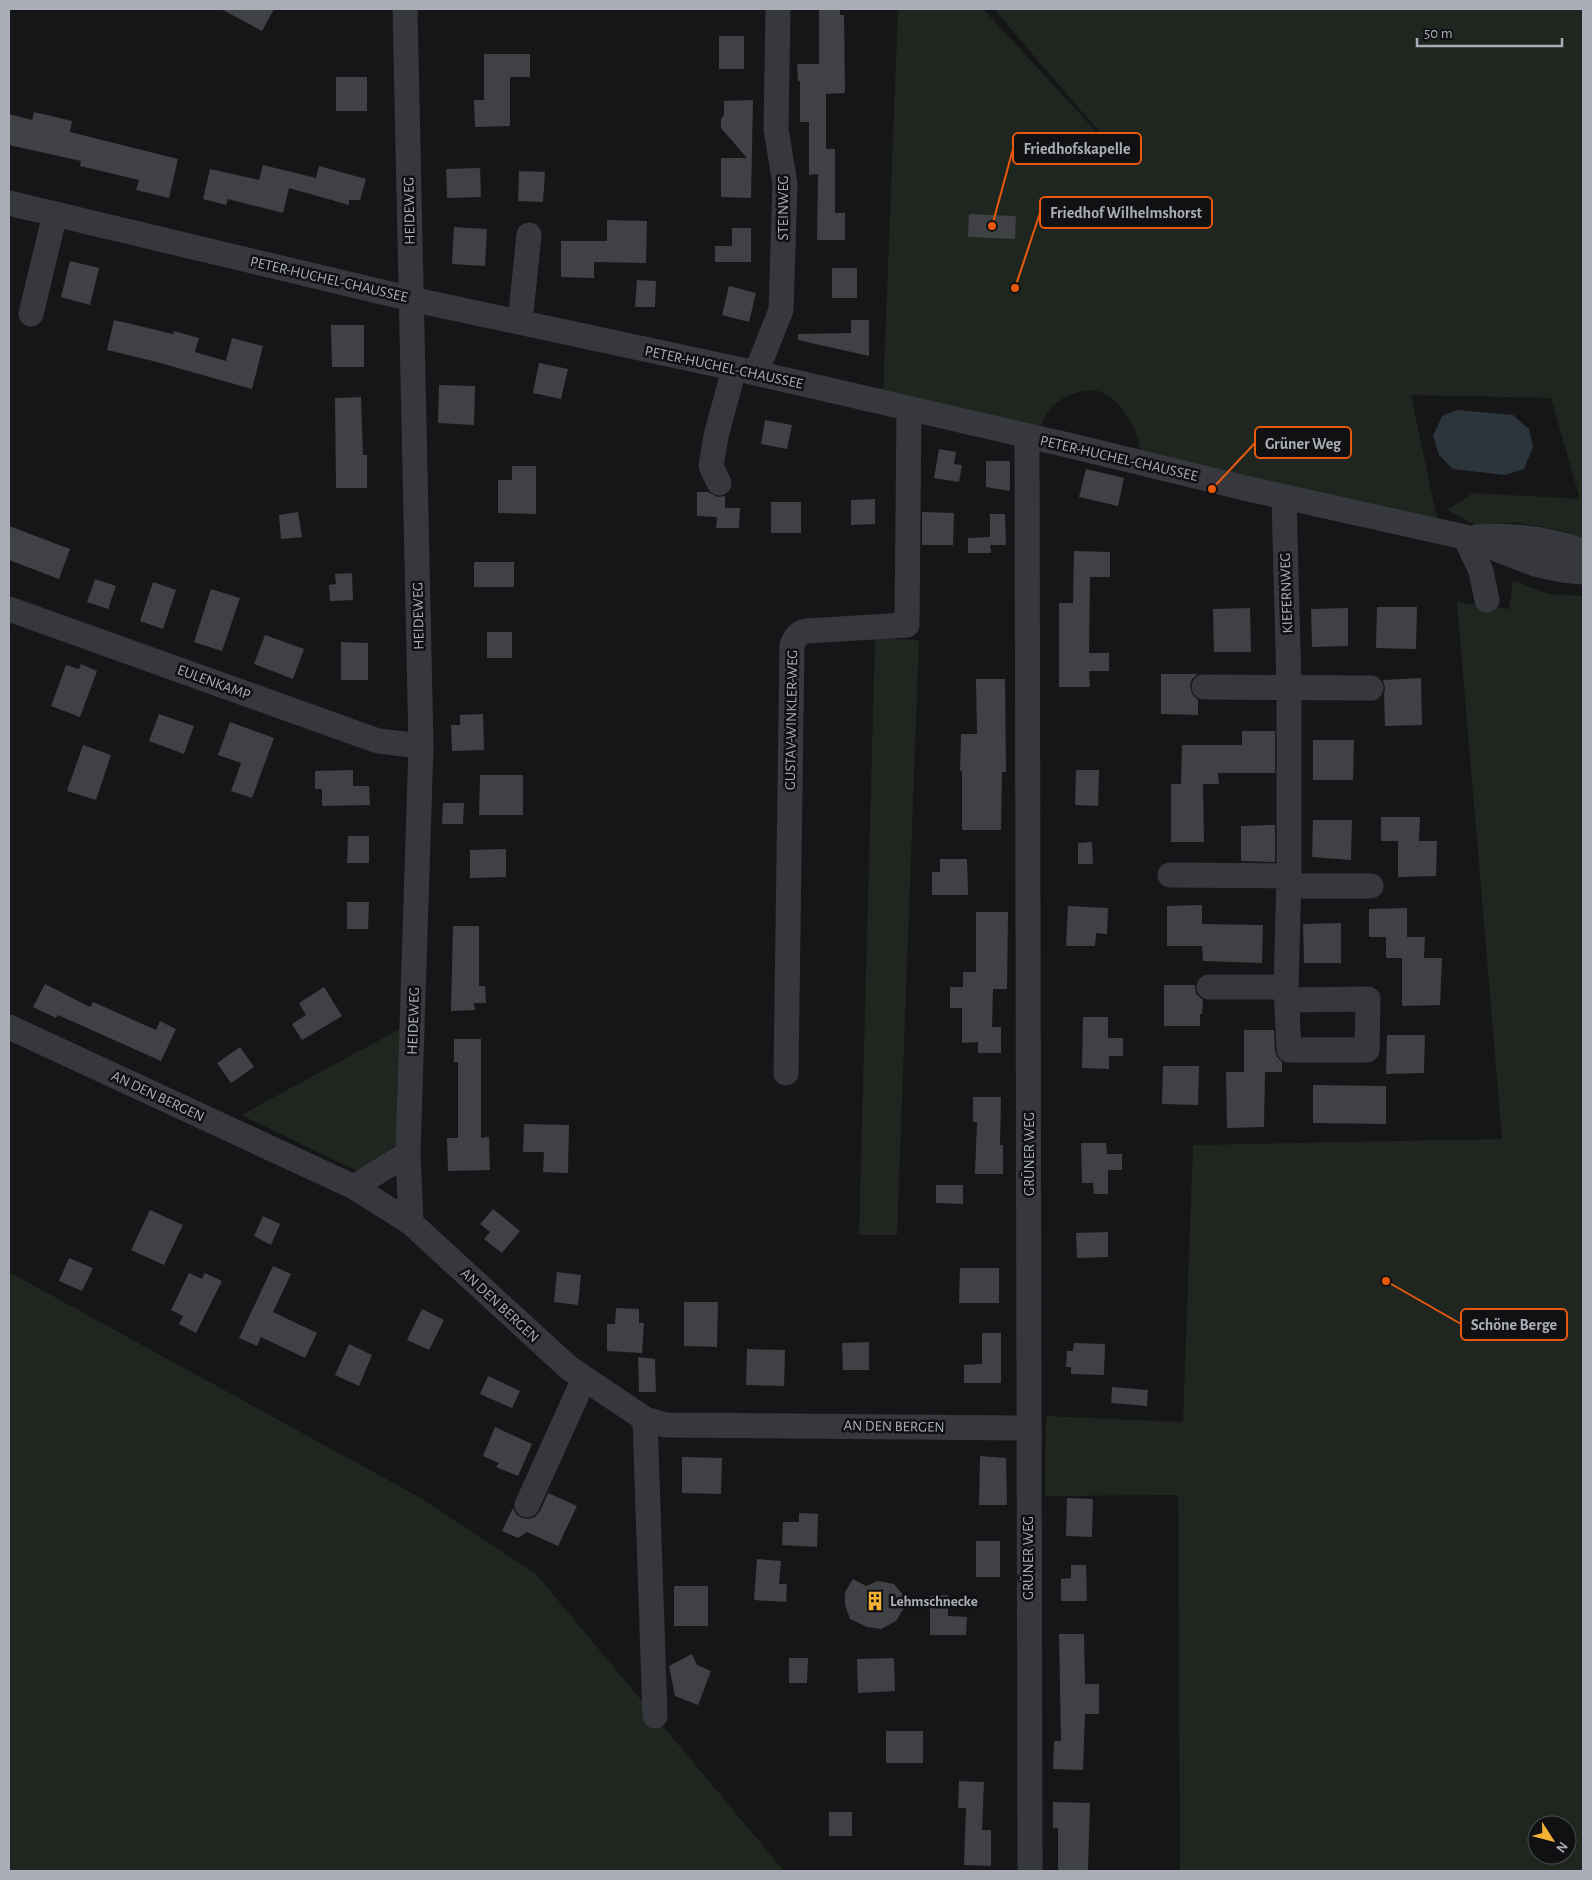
<svg xmlns="http://www.w3.org/2000/svg" width="1592" height="1880" font-family="'Alegreya Sans',sans-serif">
<rect width="100%" height="100%" fill="#161618"/>
<path fill="#1e261f" fill-rule="evenodd" d="M898,9H983L1131,169L994,9H1583V539L1564,531L1516,522L1477,526L1447,510L1473,493L1580,499L1551,398L1411,395L1436,514L1445,528L1141,455C1141,435 1121,396 1098,391C1088,389 1077,392 1068,396C1060,400 1051,406 1047,413C1043,419 1040,428 1037,434L883,396Z
M1513,581L1549,594L1583,596V1871H1180L1178,1495L1045,1496L1046,1416L1183,1422L1193,1145L1502,1139L1457,602L1509,609ZM1537,1825H1567V1855H1537Z
M875,638L919,640L897,1235H859Z
M409,1024L397,1144L357,1171L241,1115Z
M9,1272L419,1497L536,1574L784,1871H9Z"/>
<path fill="#2c353c" d="M1457,410L1513,415L1529,429L1533,447L1524,469L1505,475L1453,469L1439,455L1433,436L1442,416Z"/>
<path fill="#404145" d="M221,9H274L262,31Z
M819,9H840V15H844L845,93L826,94V149H835V213H845V240H817L818,174L809,175V122H800V81H798L797,64H819Z
M719,36H744V69H719Z
M484,54H530V77H510V126L475,127L474,100H484Z
M336,77H367V111H336Z
M753,100L751,198L721,197V158H747L721,128V119L724,115V101Z
M34,112L72,121L70,132L178,159L169,198L136,190L139,180L80,166L81,161L9,145V114L32,120Z
M263,165L316,178L319,166L366,179L360,200H349V205L289,188L283,213L228,199L226,205L203,199L210,169L259,180Z
M480,168L481,197L447,198L446,169Z
M519,171L545,172L543,202L518,201Z
M969,214L1016,216L1015,239L968,237Z
M607,220L647,221L646,263L594,262V278L561,277V241H607Z
M454,227L487,229L485,266L452,264Z
M732,228H751V262H715V246H732Z
M70,261L99,268L90,305L61,297Z
M832,268H857V298H832Z
M637,280L656,281L655,307H635Z
M729,286L756,293L749,322L722,315Z
M114,320L173,334L174,331L199,338L195,352L226,361L232,338L263,346L252,389L153,361L107,350Z
M851,320H869V356L798,340V334L851,333Z
M331,325H364V367H332Z
M539,363L568,369L561,399L533,393Z
M439,385L475,386L474,425L438,423Z
M361,397L363,455H367V488H336L335,398Z
M765,420L792,425L787,449L761,444Z
M939,449L956,452L954,464L962,465L959,482L934,478Z
M986,461H1010V491L986,487Z
M512,466H536V514L498,513V480H512Z
M1086,469L1124,478L1118,506L1079,497Z
M697,492H708L717,497L725,496V508H740L739,528H716L717,517L697,516Z
M875,499V524L851,525V500Z
M771,502H801V533H771Z
M298,512L302,537L281,539L279,515Z
M922,512L954,513L953,545H922Z
M990,514H1005L1006,545H990V543L991,553H968V538L990,537Z
M9,526L70,549L59,579L9,560Z
M1074,551L1110,552V577H1090L1089,653H1109V671H1089L1090,687H1059V603H1073Z
M474,562H514V587H474Z
M352,573L353,600L330,601L329,585L336,584L335,574Z
M95,579L116,586L108,609L87,602Z
M153,582L176,590L163,629L140,621Z
M211,589L240,598L222,651L194,642Z
M1377,607H1417L1416,649L1376,648Z
M1250,608L1251,652H1214L1213,609Z
M1348,608V646L1312,647L1311,609Z
M487,632H512V658H487Z
M265,635L304,649L293,679L254,664Z
M341,642L368,643V680H341Z
M81,664L97,671L80,717L51,706L66,665L79,669Z
M1161,674H1198L1192,679L1190,686L1192,694L1198,700V715L1161,714Z
M1421,678L1422,725L1385,726L1384,694L1385,688L1383,680Z
M976,679H1005L1006,772H1002L1001,830H962V771H960L961,734H977Z
M159,714L194,726L184,754L149,741Z
M483,714L484,750L452,751L451,725H460V715Z
M230,722L274,738L252,798L231,791L241,763L218,755Z
M1242,731H1275V773H1218L1219,784H1203L1204,842H1171V784H1181L1182,745H1242Z
M1313,740H1354L1353,780H1313Z
M83,745L111,755L96,800L67,791Z
M353,770V786H369L370,805L322,806V789H315V771Z
M1076,770H1099L1098,806L1075,805Z
M480,775H523V815H479Z
M443,803H464L463,824H442Z
M1381,817H1420L1419,841H1437L1436,876L1398,877V841H1381Z
M1313,820H1352L1351,860L1312,857Z
M1268,825H1275V862L1241,861V826Z
M348,836H369V863H347Z
M1092,842L1093,864H1078V843Z
M506,849V877L470,878V850Z
M940,859H967L968,895H932V872H940Z
M347,902H369L368,929H347Z
M1202,905V924L1263,925L1262,963L1203,961L1202,946H1167V906Z
M1068,906L1108,908L1107,934L1096,933L1095,946H1066Z
M1407,908V937H1425L1424,958H1442L1440,1005L1402,1006V958H1386V937H1369V909Z
M976,912H1008L1007,989H993L992,1027H1001V1053H978V1042L962,1043V1008H950V987H963V972H976Z
M1341,923V963H1304L1303,924Z
M453,926H479V986H485L486,1003H474L475,1010L451,1011Z
M45,984L90,1007L93,1002L156,1030L160,1021L176,1029L161,1061L58,1015L56,1018L33,1007Z
M1164,985H1195L1196,994L1203,1000L1202,1014H1200V1026H1164Z
M324,987L342,1016L302,1040L292,1024L306,1015L299,1003Z
M1083,1017H1108V1038H1123V1056H1109V1069L1082,1068Z
M1244,1030H1274L1275,1051L1277,1057L1282,1062V1072H1265L1264,1127L1227,1128L1226,1072H1244Z
M1387,1035H1425L1424,1073L1386,1074Z
M454,1039H481V1138L489,1137L490,1170L448,1171L447,1138H458V1062H454Z
M240,1047L254,1067L231,1083L217,1063Z
M1163,1066H1199L1198,1105L1162,1104Z
M1313,1085L1386,1086V1124L1313,1123Z
M973,1097H1001L1000,1145H1003V1174H975L977,1122H973Z
M524,1124L569,1125L568,1173L543,1172L544,1152H523Z
M1081,1143H1106L1107,1154H1122V1170H1108V1194H1094L1093,1183H1082Z
M936,1185H963V1204L936,1203Z
M493,1209L520,1231L502,1253L484,1239L490,1232L480,1224Z
M150,1210L183,1225L164,1265L131,1250Z
M263,1216L280,1224L271,1245L254,1236Z
M1108,1232V1257L1077,1258L1076,1233Z
M69,1258L93,1268L82,1291L59,1281Z
M273,1266L291,1274L273,1312L317,1333L305,1358L261,1337L257,1346L239,1338Z
M960,1268H999V1303H959Z
M557,1272L581,1275L578,1305L554,1302Z
M189,1273L202,1279L205,1273L222,1281L196,1333L179,1324L183,1316L171,1310Z
M684,1302H718L717,1347L684,1346Z
M616,1308L639,1309V1323H644L642,1353L607,1351V1324H615Z
M422,1309L444,1320L429,1350L407,1340Z
M982,1333H1001V1383H964V1365L982,1364Z
M869,1342V1370H843L842,1343Z
M1074,1343L1105,1344L1104,1375L1071,1374V1367H1066L1067,1351H1073Z
M349,1344L372,1355L359,1386L335,1375Z
M747,1349L785,1350L784,1386L746,1385Z
M638,1357L655,1359L656,1392H639Z
M488,1376L520,1391L512,1408L480,1394Z
M1112,1387L1148,1390L1147,1406L1111,1403Z
M495,1427L532,1444L518,1476L496,1467L499,1463L483,1456Z
M980,1456L1006,1458L1007,1505H979Z
M682,1457L722,1458L721,1494L682,1493Z
M548,1493L577,1506L558,1546L527,1532L518,1538L502,1531L513,1508L516,1514L522,1518L528,1519L535,1517L540,1511Z
M1067,1498L1093,1499L1092,1537L1066,1536Z
M799,1513L818,1514L817,1547L782,1545L783,1522H799Z
M976,1541H1000V1577H976Z
M757,1559L781,1561L779,1584H787L786,1602L754,1600Z
M1071,1565H1086L1087,1601H1061V1579L1071,1578Z
M853,1579L866,1586L878,1581L894,1584L908,1601L896,1621L881,1629L867,1627L850,1619L845,1605V1592Z
M674,1586H708V1626H674Z
M948,1595V1616L967,1617L966,1635H930V1596Z
M1059,1634H1084L1085,1684H1099V1714H1085L1083,1770L1053,1769L1054,1741H1061Z
M692,1654L697,1665L711,1671L698,1705L675,1696L669,1666Z
M789,1658H808L807,1683H789Z
M894,1658L895,1691L858,1693L857,1659Z
M886,1731H923V1763H886Z
M959,1781L984,1782L982,1830H991V1866L964,1865L966,1808H958Z
M1053,1802L1090,1803L1088,1871H1058V1828H1053Z
M829,1812H852V1836H829Z"/>
<g fill="none" stroke-linecap="round" stroke-linejoin="round">
<path stroke="#37383d" stroke-width="25" d="M405,9L421,746L408,1153L411,1223
M9,203L411,299L756,373L1072,446L1249,489L1465,537L1535,564L1562,570L1583,572
M31,314L55,214
M520,322L529,235
M756,373L781,310L785,184L776,129L778,9
M1027,436L1030,1871
M719,483L711,466L716,436L734,369
M1284,497L1289,688V876L1286,987L1289,1050H1367L1368,999L1288,1000
M1465,537L1481,571L1487,600
M1477,537C1515,534 1548,539 1583,551
M9,609L378,741L421,746
M1204,687L1371,688
M1170,875L1289,876
M1289,886H1371
M1209,987H1286
M9,1027L354,1187L411,1223L569,1368L645,1419L665,1425L1028,1428
M786,1073L792,645C795,638 798,633 806,631L907,625L909,409
M354,1187L408,1153
M645,1419L655,1716
M527,1505L584,1379"/>
</g>
<defs>
<symbol id="building-bare" viewBox="-9 -9 18 18"><path d="M-4-6H4V6H1V3H-1V6H-4ZM-2.5-4.3h1.7v1.8h-1.7ZM.8-4.3h1.7v1.8H.8ZM-2.5-1h1.7V.8h-1.7ZM.8-1h1.7V.8H.8Z" fill="#f2b134" stroke="#111113" stroke-width="2.5" paint-order="stroke"/></symbol>
</defs>
<g fill-rule="evenodd">
<use href="#building-bare" x="861" y="1587" width="28" height="28"/>
</g>
<g text-anchor="middle" stroke-width="5" stroke-linejoin="round" paint-order="stroke">
<g font-size="15" fill="#a8adb8" stroke="#111113">
<text transform="translate(783 208) rotate(-90)" y="5">STEINWEG</text>
<text transform="translate(409 211) rotate(-91)" y="5">HEIDEWEG</text>
<text transform="translate(329 279) rotate(13)" y="5">PETER-HUCHEL-CHAUSSEE</text>
<text transform="translate(724 367) rotate(12)" y="5">PETER-HUCHEL-CHAUSSEE</text>
<text transform="translate(1119 458) rotate(13)" y="5">PETER-HUCHEL-CHAUSSEE</text>
<text transform="translate(1286 593) rotate(-92)" y="5">KIEFERNWEG</text>
<text transform="translate(418 616) rotate(-91)" y="5">HEIDEWEG</text>
<text transform="translate(214 682) rotate(20)" y="5">EULENKAMP</text>
<text transform="translate(791 720) rotate(-89)" y="5">GUSTAV-WINKLER-WEG</text>
<text transform="translate(413 1021) rotate(-88)" y="5">HEIDEWEG</text>
<text transform="translate(158 1096) rotate(25)" y="5">AN DEN BERGEN</text>
<text transform="translate(1029 1154) rotate(-90)" y="5">GRÜNER WEG</text>
<text transform="translate(500 1305) rotate(43)" y="5">AN DEN BERGEN</text>
<text transform="translate(894 1426) rotate(1)" y="5">AN DEN BERGEN</text>
<text transform="translate(1028 1558) rotate(-90)" y="5">GRÜNER WEG</text>
</g>
<g font-size="15" font-weight="bold" fill="#a8adb8" stroke="#111113" text-anchor="start">
<text x="890" y="1606">Lehmschnecke</text>
</g>
</g>
<path fill="none" stroke="#e8590c" stroke-width="2" d="M992 226L1013 149M1015 288L1040 213M1212 489L1255 443M1386 1281L1461 1324"/>
<g fill="#e8590c" stroke="#111113" stroke-width="2">
<circle cx="992" cy="226" r="5"/>
<circle cx="1015" cy="288" r="5"/>
<circle cx="1212" cy="489" r="5"/>
<circle cx="1386" cy="1281" r="5"/>
</g>
<g fill="#111113" stroke="#e8590c" stroke-width="2">
<rect x="1013" y="133" width="128" height="31" rx="5"/>
<rect x="1040" y="197" width="172" height="31" rx="5"/>
<rect x="1255" y="427" width="96" height="31" rx="5"/>
<rect x="1461" y="1309" width="106" height="31" rx="5"/>
</g>
<g font-size="16" text-anchor="middle" font-weight="bold" fill="#a8adb8">
<text x="1077" y="154">Friedhofskapelle</text>
<text x="1126" y="218">Friedhof Wilhelmshorst</text>
<text x="1303" y="449">Grüner Weg</text>
<text x="1514" y="1330">Schöne Berge</text>
</g>
<rect width="1592" height="1880" fill="none" stroke="#a8adb8" stroke-width="20"/>
<g transform="translate(1552 1840) rotate(126)"><circle r="24" fill="#111113" stroke="#4d4f55"/>
<path d="M0-4L9 19L0 12L-9 19Z" fill="#f2b134"/>
<text y="-8" font-size="14" font-weight="bold" text-anchor="middle" fill="#a8adb8">N</text>
</g>
<path d="M1417 38v8h145v-8" fill="none" stroke="#a8adb8" stroke-width="2.5"/>
<text x="1424" y="38" font-size="15" fill="#a8adb8" stroke="#111113" stroke-width="4" paint-order="stroke">50 m</text>
</svg>
